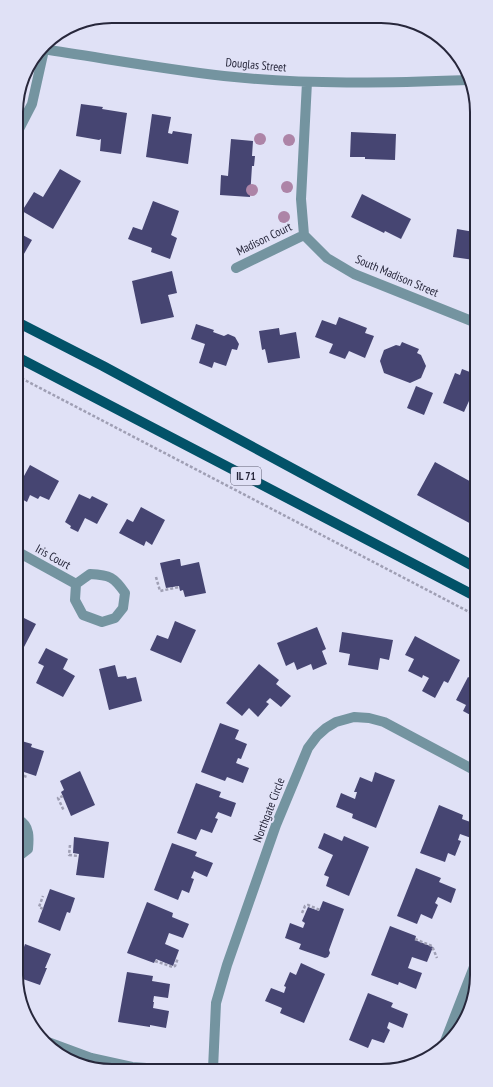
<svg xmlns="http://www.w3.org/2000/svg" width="493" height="1087" font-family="'PT Sans Narrow',sans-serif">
<rect width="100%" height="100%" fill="#e0e1f6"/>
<path fill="#464572" d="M81,104L103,107L102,109L127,113L121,154L100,151L101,139L99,140L76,136Z
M152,114L171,117L168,133L172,134L173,131L192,134L188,164L146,157Z
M351,132L396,134L395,160L365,159V157H350Z
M231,139L253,141L252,156H255L254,166H252L250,197L220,195L221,175L228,176Z
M60,169L81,181L53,229L22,211L34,192L43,197Z
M362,194L411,219L401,239L385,231L384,233L351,217Z
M153,201L179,211L171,235L177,238L170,259L151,252L152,248L128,239L133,227L142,230Z
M457,229L474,232V260L453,257Z
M17,232L32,240L17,266Z
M172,271L177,293L168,295L174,317L141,324L132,281Z
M339,317L367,328L365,333L374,336L365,358L349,351L345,359L329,353L333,344L315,337L322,320L336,325Z
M196,324L214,330L213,332L224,336L228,334L235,337L239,344L237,350L232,349L226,366L214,362L212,368L199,363L205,344L191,339Z
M279,328L280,335L296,332L300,358L268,363L265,349L262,350L259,331Z
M402,342L419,349L417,353L421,355L426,366L421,378L410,383L384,373L380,361L384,350L396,345L400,346Z
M462,369L475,374V387L473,392L474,394L471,400L469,401L464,412L443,403L455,373L460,375Z
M416,386L433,393L424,415L407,408Z
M435,462L475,484V526L417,495Z
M30,465L59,481L49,500L40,496L38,499L30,495L27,502L18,497V487Z
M79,494L90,499L92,496L108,504L97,524L85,518L78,532L70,528L71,526L65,522Z
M141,507L165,520L152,545L146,541L144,546L119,533L127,519L133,522Z
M178,559H180L181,566L199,562L206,593L185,597L183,590L180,591L179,586L166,588L160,563Z
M18,615L36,624L24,647L18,644Z
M175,621L196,630L181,663L150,650L157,635L168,639Z
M317,627L326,649L322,651L327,664L313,670L311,664L297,670L294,662L286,666L277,643Z
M342,632L393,640L389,660L380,658L378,670L348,665L350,654L339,652Z
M415,636L460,660L448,683L444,681L435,698L422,691L429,678L423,675L422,678L408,671L414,659L405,655Z
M46,648L68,659L63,669L75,676L63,697L36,683L44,666L38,663Z
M259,664L279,680L276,684L291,696L281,707L270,698L266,702L269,704L258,717L249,708L242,716L226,703Z
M115,665L118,677L126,676L127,679L136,677L142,701L109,710L99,669Z
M468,677L476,681V718L463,711L466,705L456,700Z
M220,723L239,730L235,739L247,744L241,759L238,758L236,763L249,768L243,783L227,777L225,781L201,772Z
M18,740L32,744L31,747L44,751L36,776L21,771L22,768L19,767Z
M80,771L95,805L71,816L61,792L64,790L60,781Z
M375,772L395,780L376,828L352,818L353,814L336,807L341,793L355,799L357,792H354L360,777L372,782Z
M196,783L221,792L219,797L236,803L231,817L218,812L215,818L218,819L212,833L201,829L196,840L177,833Z
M439,805L463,815L462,819L476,824V833L474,839L460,834L458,840L461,841L455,856L448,853L445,862L420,853Z
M324,833L342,841L344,836L369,847L349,896L326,886L329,877L324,875L333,855L318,848Z
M74,837L109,842L104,878L76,875L79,854L73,853Z
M172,843L197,852L195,856L213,863L207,877L194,871L191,878L194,879L189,893L182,890L178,900L154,890Z
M416,868L441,878L439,882L456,889L451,903L438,897L435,903L438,905L432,919L421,914L417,924L397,916Z
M50,889L75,898L70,913L67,912L60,931L38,922Z
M323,901L344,909L329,950L330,953L328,957L325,958L299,949L301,944L285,938L290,923L303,928L305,923L302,921L308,907L319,911Z
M147,902L173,913L172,917L189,924L183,938L169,933L165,944L179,950L173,966L156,959L154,963L127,953Z
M390,926L416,936L415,940L433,947L427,962L412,957L408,968L422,973L416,989L399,982L398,985L371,975Z
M25,944L51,954L45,968H47L40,985L20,978L23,970L19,968L22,960L20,959Z
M301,963L325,974L304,1023L280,1013L282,1008L265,1001L271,988L284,993L286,987L284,986L290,972L296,975Z
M127,972L153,976L152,981L170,984L168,998L154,996L153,1002H154L153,1008L169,1011L166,1028L150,1025V1027L118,1022Z
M368,993L393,1003L391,1007L408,1014L403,1028L389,1022L387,1028L390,1030L384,1043L372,1039L368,1048L349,1040Z"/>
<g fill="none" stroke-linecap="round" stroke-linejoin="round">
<path stroke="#9f9fb4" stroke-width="2.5" stroke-dasharray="3 2" stroke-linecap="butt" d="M17,376L475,615
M156,577L160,591L179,587
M19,774L27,777
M63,796L58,798L64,811
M70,845L69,855L78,856
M43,909L39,907L43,896
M302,913L305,906L308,905L320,910
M415,939L432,946L437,958
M155,961L173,967L175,966L178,958"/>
<path stroke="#7494a0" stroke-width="10" d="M42,49C103,58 163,69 224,76C306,85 388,83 469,80
M307,82L301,199L304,235L327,258L354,274L474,322
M16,135L32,104L44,50
M236,268L304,235
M18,552L76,584
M90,574C110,575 114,577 125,593L123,608L115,618L102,622L83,615L75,600L76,584Z
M19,820C30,826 29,838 28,849L19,856
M45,1041L91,1058L132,1067L161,1069
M444,1044L477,959
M213,1069L216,1003L227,965L276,825L308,748L317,736L326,728L336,722L354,717L369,718L384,722L476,771"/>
<path stroke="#025268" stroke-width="10" d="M17,322L103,366L475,567
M17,357L475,596"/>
</g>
<g fill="#ad84a7">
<circle cx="260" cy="139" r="6"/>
<circle cx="289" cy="140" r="6"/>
<circle cx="287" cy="187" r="6"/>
<circle cx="252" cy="190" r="6"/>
<circle cx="284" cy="217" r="6"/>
</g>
<g text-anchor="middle" stroke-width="4" stroke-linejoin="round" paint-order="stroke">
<rect fill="#e0e1f6" stroke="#5e5f73" stroke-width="1" x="231" y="467" width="30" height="18" rx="3"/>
<g font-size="11" font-weight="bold" fill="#27273b">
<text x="246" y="480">IL 71</text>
</g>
<g font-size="12" fill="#27273b" stroke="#e0e1f6">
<text transform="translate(256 65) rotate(5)" y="4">Douglas Street</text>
<text transform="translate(264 239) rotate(-26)" y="4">Madison Court</text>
<text transform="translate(397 276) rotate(23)" y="4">South Madison Street</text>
<text transform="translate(53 557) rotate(29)" y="4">Iris Court</text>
<text transform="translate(269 810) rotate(-69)" y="4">Northgate Circle</text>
</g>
</g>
<path d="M0 0H493V1087H0ZM112 23H381A89 89 0 0 1 470 112V975A89 89 0 0 1 381 1064H112A89 89 0 0 1 23 975V112A89 89 0 0 1 112 23Z" fill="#e0e1f6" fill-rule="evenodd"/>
<path fill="none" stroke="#27273b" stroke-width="2" d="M112 23H381A89 89 0 0 1 470 112V975A89 89 0 0 1 381 1064H112A89 89 0 0 1 23 975V112A89 89 0 0 1 112 23Z"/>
</svg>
